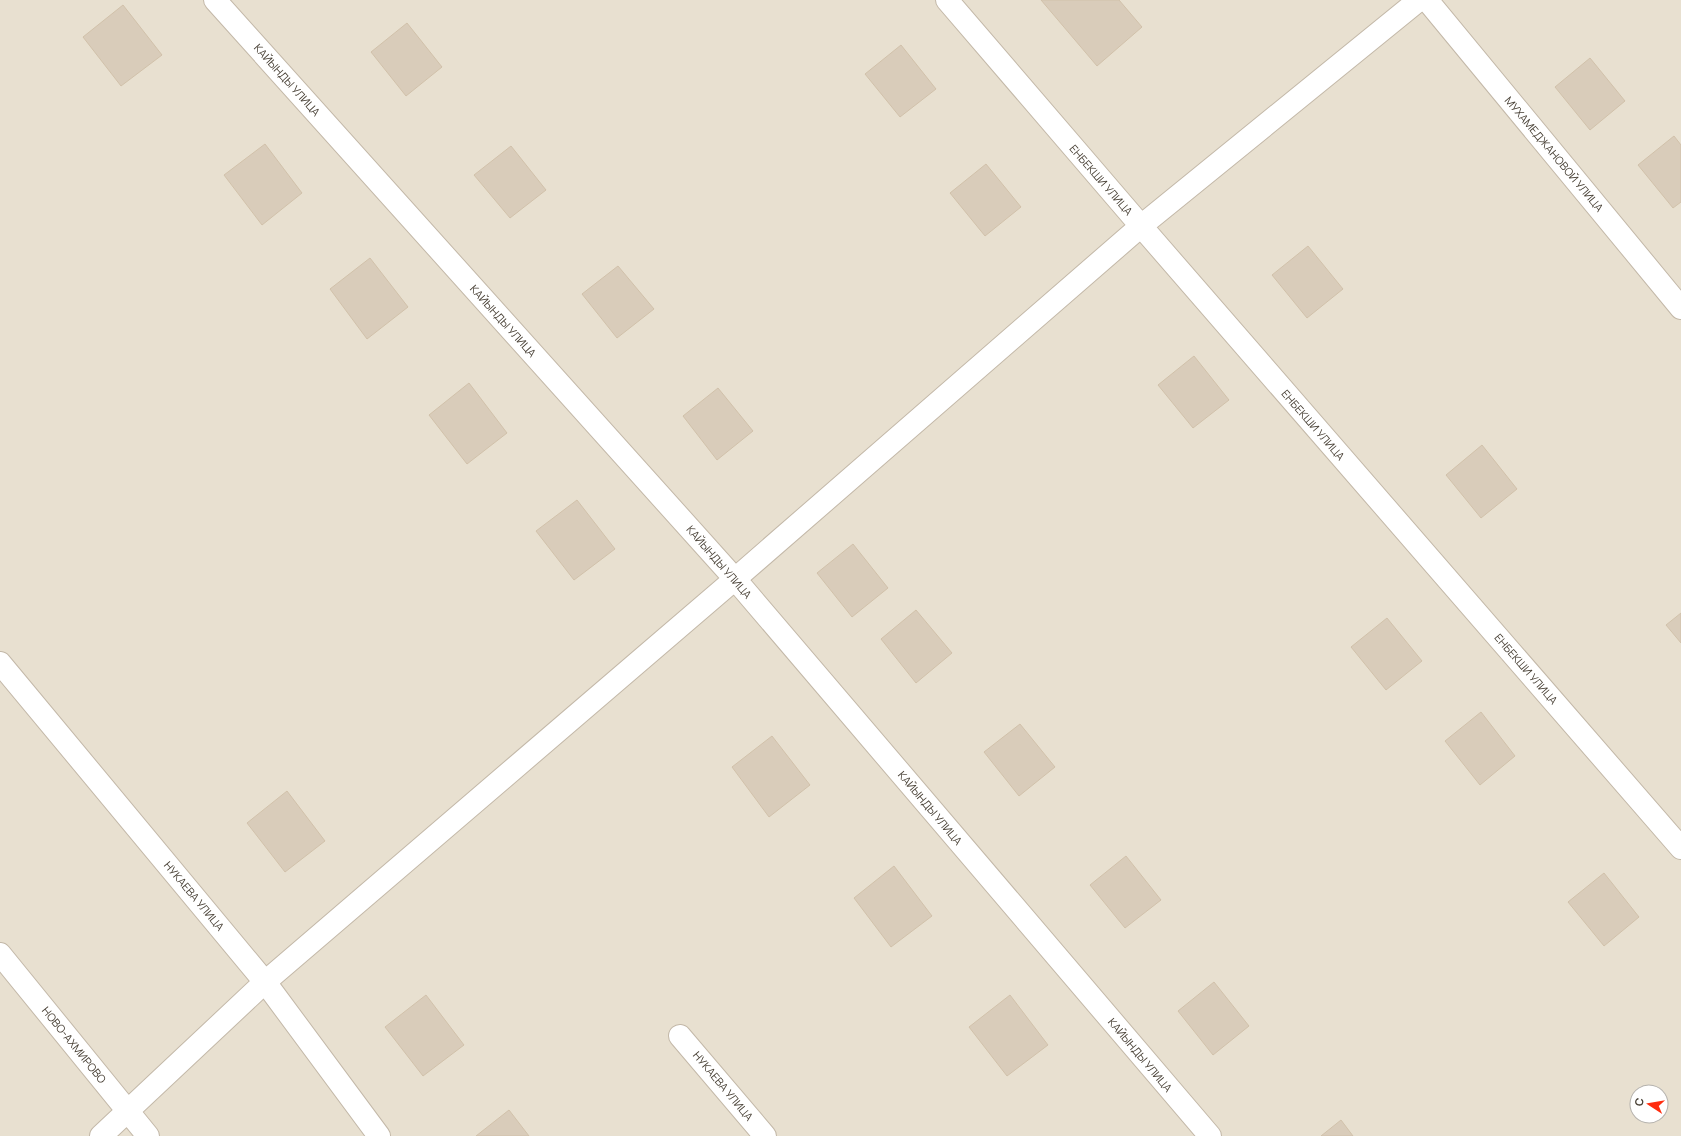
<svg xmlns="http://www.w3.org/2000/svg" width="1681" height="1136" font-family="Manrope,sans-serif">
<rect width="100%" height="100%" fill="#f3eee3"/>
<path fill="#e8e0d0" fill-rule="evenodd" d="M0,0H1681V1136H0ZM1637,1092H1661V1116H1637Z"/>
<path fill="#d9ccba" stroke="#d1c1aa" d="M1041,0H1119L1142,27L1097,66Z
M123,5L162,55L121,86L83,37Z
M407,23L442,67L406,96L371,52Z
M901,45L936,89L900,117L865,74Z
M1590,58L1625,101L1590,130L1555,87Z
M1674,136L1681,145V202L1673,208L1638,165Z
M265,144L302,193L262,225L224,175Z
M511,146L546,190L510,218L474,175Z
M986,164L1021,207L985,236L950,193Z
M1308,246L1343,289L1307,318L1272,275Z
M370,258L408,307L367,339L330,289Z
M618,266L654,309L617,338L582,294Z
M1194,356L1229,400L1193,428L1158,385Z
M469,383L507,433L467,464L429,415Z
M718,388L753,431L717,460L683,416Z
M1482,445L1517,489L1481,518L1446,475Z
M577,500L615,549L574,580L536,531Z
M853,544L888,588L852,617L817,573Z
M916,610L952,653L916,683L881,639Z
M1681,613V643L1666,625Z
M1387,618L1422,661L1386,690L1351,647Z
M1481,712L1515,756L1480,785L1445,741Z
M1020,724L1055,767L1019,796L984,752Z
M772,736L810,785L769,817L732,767Z
M287,791L325,841L285,872L247,823Z
M1126,856L1161,900L1125,928L1090,885Z
M894,866L932,916L891,947L854,898Z
M1604,873L1639,917L1604,946L1568,902Z
M1214,982L1249,1026L1213,1055L1178,1011Z
M426,995L464,1045L423,1076L385,1027Z
M1010,995L1048,1045L1007,1076L969,1027Z
M509,1110L529,1136H476Z
M1341,1120L1353,1136H1321Z"/>
<g fill="none" stroke-linecap="round" stroke-linejoin="round">
<defs>
<path id="minor" d="M215,0L735,579L1210,1136
M947,0L1141,226L1681,848
M1427,0L1681,308
M0,663L265,982L379,1136
M0,954L148,1136
M680,1036L765,1136
M101,1136L265,982L735,579L1141,226L1419,0"/>
</defs>
<use href="#minor" stroke="#c3b8a8" stroke-width="24"/>
<use href="#minor" stroke="#fff" stroke-width="22"/>
</g>
<g text-anchor="middle" stroke-width="3" stroke-linejoin="round" paint-order="stroke">
<g font-size="11" fill="#463e33" stroke="#fff">
<text transform="translate(287 80) rotate(48)" y="4">КАЙЫНДЫ УЛИЦА</text>
<text transform="translate(1554 154) rotate(50)" y="4">МУХАМЕДЖАНОВОЙ УЛИЦА</text>
<text transform="translate(1101 180) rotate(49)" y="4">ЕНБЕКШИ УЛИЦА</text>
<text transform="translate(503 321) rotate(48)" y="4">КАЙЫНДЫ УЛИЦА</text>
<text transform="translate(1313 425) rotate(49)" y="4">ЕНБЕКШИ УЛИЦА</text>
<text transform="translate(719 562) rotate(49)" y="4">КАЙЫНДЫ УЛИЦА</text>
<text transform="translate(1526 669) rotate(49)" y="4">ЕНБЕКШИ УЛИЦА</text>
<text transform="translate(930 808) rotate(50)" y="4">КАЙЫНДЫ УЛИЦА</text>
<text transform="translate(194 896) rotate(50)" y="4">НУКАЕВА УЛИЦА</text>
<text transform="translate(74 1045) rotate(51)" y="4">НОВО-АХМИРОВО</text>
<text transform="translate(1140 1055) rotate(50)" y="4">КАЙЫНДЫ УЛИЦА</text>
<text transform="translate(723 1086) rotate(50)" y="4">НУКАЕВА УЛИЦА</text>
</g>
</g>
<g transform="translate(1649 1104) rotate(282)"><circle r="19" fill="#ffffff" stroke="#b5b2ad"/>
<path d="M0-3L7 15L0 10L-7 15Z" fill="#ff2c0e"/>
<text y="-6" font-size="11" font-weight="bold" text-anchor="middle" fill="#463e33">С</text>
</g>
</svg>
